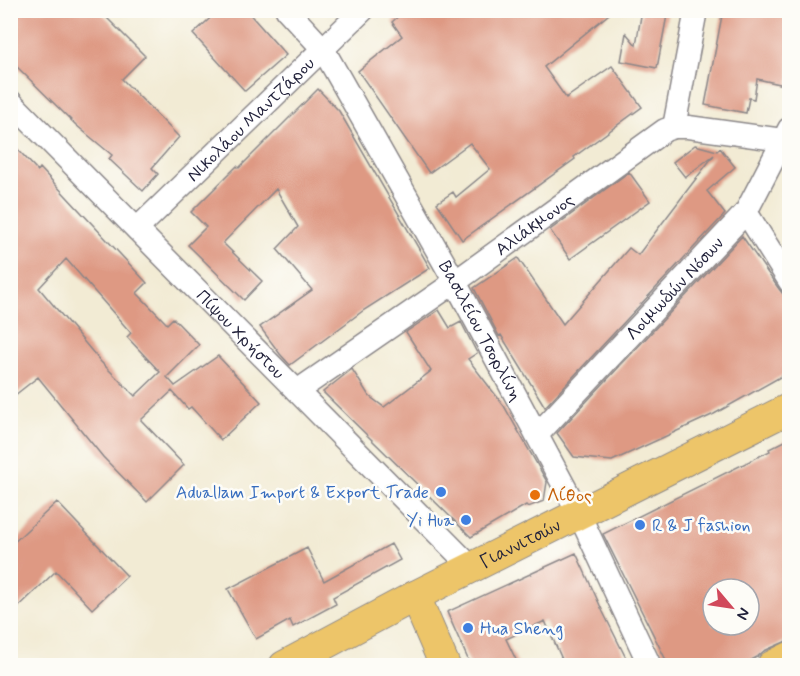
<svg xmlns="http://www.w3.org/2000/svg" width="800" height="676" font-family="Mynerve,sans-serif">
<rect width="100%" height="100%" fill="#fdfcf7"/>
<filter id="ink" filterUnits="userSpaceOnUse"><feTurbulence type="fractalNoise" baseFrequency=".0167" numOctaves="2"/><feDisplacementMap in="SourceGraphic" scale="12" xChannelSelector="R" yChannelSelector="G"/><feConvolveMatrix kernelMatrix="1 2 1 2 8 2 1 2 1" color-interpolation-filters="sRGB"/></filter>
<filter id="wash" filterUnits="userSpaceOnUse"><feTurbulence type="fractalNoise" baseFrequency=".008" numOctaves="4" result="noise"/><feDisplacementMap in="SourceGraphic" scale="24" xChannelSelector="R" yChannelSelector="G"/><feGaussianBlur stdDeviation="1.35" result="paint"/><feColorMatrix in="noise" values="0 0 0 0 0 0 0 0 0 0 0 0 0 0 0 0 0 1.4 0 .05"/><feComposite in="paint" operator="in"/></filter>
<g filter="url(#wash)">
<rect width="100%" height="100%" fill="#f2ebd4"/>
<g id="blocks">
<path fill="#de9983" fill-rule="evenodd" d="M10,10H99L145,56L122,79L179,137L152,168L158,174L143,191L109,159L112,155L76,125L10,60Z
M219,10H246L286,55L245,91L193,34Z
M405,10H614L544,67L566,98L612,66L642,107L574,157L575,159L462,240L437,203L453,192L456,197L490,169L470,143L429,173L358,71L402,36L392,22Z
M642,10H668L657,68L621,61L626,33L636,45Z
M723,10H778V15L789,17V86L757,79L754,99L749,98L746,113L705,105Z
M318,89L339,111L430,268L364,310L290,365L280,354L260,327L312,290L277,249L298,227L276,189L223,243L262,281L244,300L188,245L206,227L191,212L237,166L239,168Z
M10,141L38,171L40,168L147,283L137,293L167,324L173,318L199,345L167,377L175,386L218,356L261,402L221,440L191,407L188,409L172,391L141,420L184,465L147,502L103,457L38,377L10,399ZM66,259L131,333L127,337L160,372L135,396L101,362L39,288Z
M695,145L717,151L720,148L735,167L707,191L725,214L545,407L501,335L499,336L474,288L518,258L563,324L629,248L638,255L714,155L685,177L673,162Z
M629,172L650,201L570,259L550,230Z
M742,236L779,289L783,294L789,295V372L714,414L612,461L574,457L557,433Z
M439,310L450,328L461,322L477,353L468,359L504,406L547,482L544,501L528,507L526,505L471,537L323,392L352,369L369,396L384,407L431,371L406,332Z
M789,439V640L764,651L757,657L740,666H669L603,534L770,451L769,449ZM713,589H749V625H713Z
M57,502L127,576L92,609L56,571L10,615V546Z
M391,544L400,560L333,597L336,604L293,627L290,620L256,639L228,589L307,548L324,581Z
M576,553L603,612L630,666H565L545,621L506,639L519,666H471L447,612Z"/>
</g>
</g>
<g filter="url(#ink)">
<use href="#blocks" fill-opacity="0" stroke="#8a8688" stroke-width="1.5"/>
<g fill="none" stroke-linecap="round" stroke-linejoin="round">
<defs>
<g id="minor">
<path id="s1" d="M287,10L323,49L455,282L579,514L650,666"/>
<path id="s2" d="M10,101L472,568"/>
<path d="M674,127L696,10"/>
<path d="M746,212L790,282"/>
<path id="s3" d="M137,229L363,10"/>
<path id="s4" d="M297,391L455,282L665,130L674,127H688L790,141"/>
<path id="s5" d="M537,435L746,212L789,129"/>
</g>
<g id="major">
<path d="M415,596L445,666"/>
<path id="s6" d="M284,666L415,596L790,408"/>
<path d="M772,666L790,657"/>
</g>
</defs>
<use href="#minor" stroke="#8a8688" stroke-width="25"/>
<use href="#major" stroke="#8a8688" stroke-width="32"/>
<use href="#minor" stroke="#fff" stroke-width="22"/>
<use href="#major" stroke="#edc569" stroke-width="30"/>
</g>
</g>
<g fill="#3f7fe0" stroke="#fdfcf7" stroke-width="2">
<circle cx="441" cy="492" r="6"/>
<circle cx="466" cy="520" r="6"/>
<circle cx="640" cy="525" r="6"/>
<circle cx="468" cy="628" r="6"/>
</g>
<circle fill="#e8710a" stroke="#fdfcf7" stroke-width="2" cx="535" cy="495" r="6"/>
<g text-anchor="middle" stroke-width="5" stroke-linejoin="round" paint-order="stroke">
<g font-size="18" fill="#22223b" stroke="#fdfcf7">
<text dy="6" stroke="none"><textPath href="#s3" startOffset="158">Νικολάου Μαντζάρου</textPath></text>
<text dy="6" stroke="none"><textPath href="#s4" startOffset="290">Αλιάκμονος</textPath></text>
<text dy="6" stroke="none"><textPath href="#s5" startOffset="201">Λοιμωδών Νόσων</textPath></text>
<text dy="6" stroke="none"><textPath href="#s1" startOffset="376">Βασιλείου Τσορλίνη</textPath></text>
<text dy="6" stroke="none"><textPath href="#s2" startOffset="328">Πίψου Χρήστου</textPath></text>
<text dy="6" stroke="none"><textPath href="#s6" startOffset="266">Γιαννιτσών</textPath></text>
</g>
<g font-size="18" fill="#366cbe" stroke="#fdfcf7" text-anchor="end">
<text x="429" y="498">Aduallam Import &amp; Export Trade</text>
<text x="454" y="526">Yi Hua</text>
<text x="652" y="531" text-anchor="start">R &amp; J fashion</text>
<text x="480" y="634" text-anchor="start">Hua Sheng</text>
</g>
<g font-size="18" fill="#c56008" stroke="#fdfcf7" text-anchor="start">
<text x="547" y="501">Λίθος</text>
</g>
</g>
<rect width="800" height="676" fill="none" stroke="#fdfcf7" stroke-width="36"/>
<g transform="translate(731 607) rotate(119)"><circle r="28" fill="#fdfcf7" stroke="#a5a5ac" stroke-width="1.5"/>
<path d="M0-4.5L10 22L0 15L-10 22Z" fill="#d1495b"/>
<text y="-9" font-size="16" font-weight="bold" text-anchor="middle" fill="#22223b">N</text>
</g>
</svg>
